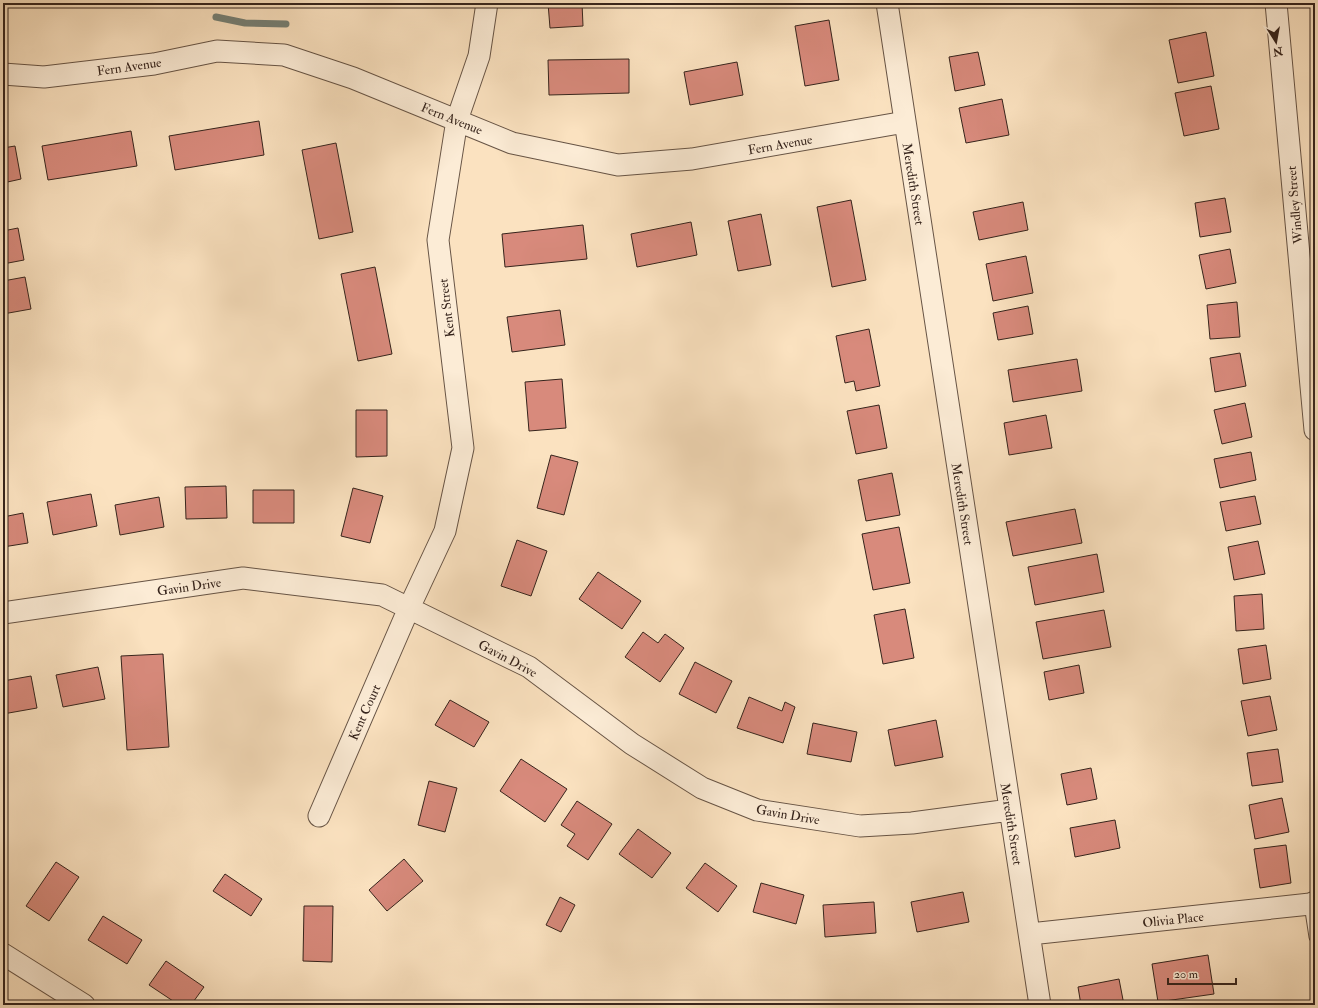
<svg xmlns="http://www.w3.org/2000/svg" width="1318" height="1008" font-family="'IM FELL Double Pica',serif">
<rect width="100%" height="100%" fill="#fbe2c0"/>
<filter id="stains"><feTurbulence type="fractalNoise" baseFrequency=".005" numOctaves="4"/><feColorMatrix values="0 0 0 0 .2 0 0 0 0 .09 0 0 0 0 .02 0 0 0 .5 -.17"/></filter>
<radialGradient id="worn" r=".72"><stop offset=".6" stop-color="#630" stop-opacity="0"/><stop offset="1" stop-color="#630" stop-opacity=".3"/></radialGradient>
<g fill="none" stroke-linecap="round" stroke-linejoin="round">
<path stroke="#758076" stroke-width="7" d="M216,17L245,23L286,24"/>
</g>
<path fill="#d88a7c" stroke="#36241c" d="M548,3H582L583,26L550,28Z
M829,20L839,80L805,86L795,26Z
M1206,32L1214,76L1178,83L1169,40Z
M978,52L985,85L955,91L949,57Z
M629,59V93L549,95L548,60Z
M737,62L743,95L690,105L684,72Z
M1211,86L1219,129L1184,136L1175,93Z
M1002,99L1009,135L966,143L959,108Z
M259,121L264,155L175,170L169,136Z
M131,131L137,166L48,180L42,146Z
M336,143L353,232L319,239L302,150Z
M15,146L21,179L3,183V148Z
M1225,198L1231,232L1200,237L1195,203Z
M851,200L866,280L832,287L817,207Z
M1023,202L1028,230L979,240L973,212Z
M761,214L771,265L738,271L728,221Z
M691,222L697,255L637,267L631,234Z
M583,225L587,259L505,267L502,234Z
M18,228L24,260L3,264V231Z
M1230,249L1236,283L1206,289L1199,255Z
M1026,256L1033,293L993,301L986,264Z
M375,267L392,354L358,361L341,274Z
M25,277L31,309L3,314V281Z
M1237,302L1240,337L1210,339L1207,305Z
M1028,306L1033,334L998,340L993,313Z
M560,310L565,345L512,352L507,317Z
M869,329L880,386L856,391L854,381L845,383L836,336Z
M1240,353L1246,386L1215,392L1210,358Z
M1077,359L1082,391L1013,402L1008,370Z
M562,379L566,428L529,431L525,382Z
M1245,403L1252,437L1222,444L1214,410Z
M879,405L887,448L856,454L847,411Z
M356,410H387V456L356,457Z
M1046,415L1052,448L1009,455L1004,423Z
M1251,452L1256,480L1220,488L1214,459Z
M551,455L578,462L564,515L537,508Z
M892,473L900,515L866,521L858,480Z
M226,486L227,518L186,519L185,487Z
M353,488L383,496L370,543L341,536Z
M253,490H294V523H253Z
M91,494L97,526L53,535L47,502Z
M1255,496L1261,524L1226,531L1220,502Z
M159,497L164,527L120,535L115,505Z
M1075,509L1082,543L1013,556L1006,522Z
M23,513L28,543L3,547V517Z
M899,527L910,583L873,590L862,534Z
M517,540L547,551L531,596L501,586Z
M1258,541L1265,574L1234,580L1228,547Z
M1097,554L1104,592L1035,605L1028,567Z
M598,572L641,601L622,629L579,599Z
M1262,594L1264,629L1236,631L1234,596Z
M905,609L914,658L883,664L874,615Z
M1104,610L1111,647L1043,659L1036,622Z
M643,632L658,643L665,634L684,648L660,682L625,657Z
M1266,645L1271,679L1243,684L1238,649Z
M163,654L169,747L127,750L121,656Z
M695,662L732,681L716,713L679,694Z
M1079,665L1084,693L1049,700L1044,672Z
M98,667L105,699L63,707L56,675Z
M31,676L37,708L3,714V681Z
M1270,696L1277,730L1248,736L1241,701Z
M749,697L782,711L785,702L795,707L783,743L737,728Z
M450,700L489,722L474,747L435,725Z
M936,720L943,757L895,766L888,730Z
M813,723L857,732L851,762L807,754Z
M1278,749L1283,782L1252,786L1247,753Z
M521,759L567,789L545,822L500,791Z
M1091,768L1097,799L1067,805L1061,774Z
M429,781L457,788L445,832L418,825Z
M1282,798L1289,832L1255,839L1249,805Z
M577,801L612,824L588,860L567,846L575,834L561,825Z
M1115,820L1120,848L1075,857L1070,828Z
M638,829L671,853L652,878L619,854Z
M1286,845L1291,883L1260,888L1254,849Z
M404,859L423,881L387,911L369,890Z
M56,862L79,877L49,921L26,906Z
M705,863L737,886L718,912L686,888Z
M225,874L262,899L251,916L213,891Z
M761,883L804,895L796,924L753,912Z
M963,892L969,922L917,932L911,902Z
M560,897L575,905L561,932L546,925Z
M874,902L876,933L825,937L823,905Z
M304,906H333L332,962L303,961Z
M103,916L142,940L127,964L88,940Z
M1208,955L1214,994L1158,1002L1152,964Z
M166,961L204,987L191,1005H179L149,985Z
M1119,979L1124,1005H1081L1078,987Z"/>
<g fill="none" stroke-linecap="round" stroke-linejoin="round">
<defs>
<path id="service" d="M1310,904L1315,937"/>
<path id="minor" d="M887,3L1040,1005
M1276,3L1315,430
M3,74L44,77L154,64L217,51L284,55L353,78L512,143L618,165L692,159L905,122
M3,613L243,578L382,595L529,667L632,744L702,788L757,810L860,826L912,823L1010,810
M319,816L409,608L445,531L463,448L438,240L457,120L479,56L487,3
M1030,934L1310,904L1315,902
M3,954L84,1005"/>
</defs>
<use href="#service" stroke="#675445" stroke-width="13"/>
<use href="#minor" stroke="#675445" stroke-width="23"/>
<use href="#service" stroke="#fcecd6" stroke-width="11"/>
<use href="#minor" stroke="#fcecd6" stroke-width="21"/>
</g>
<g text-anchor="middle" stroke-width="3.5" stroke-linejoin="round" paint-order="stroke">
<g font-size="13" fill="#36241c" stroke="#fcecd6">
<text transform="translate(129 66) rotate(-8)" y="5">Fern Avenue</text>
<text transform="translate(452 118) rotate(22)" y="5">Fern Avenue</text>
<text transform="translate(780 144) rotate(-10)" y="5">Fern Avenue</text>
<text transform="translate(914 184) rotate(81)" y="5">Meredith Street</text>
<text transform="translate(1294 205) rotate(-95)" y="5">Windley Street</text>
<text transform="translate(446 308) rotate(-97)" y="5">Kent Street</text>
<text transform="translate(963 504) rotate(81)" y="5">Meredith Street</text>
<text transform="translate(189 586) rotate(-8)" y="5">Gavin Drive</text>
<text transform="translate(508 658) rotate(28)" y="5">Gavin Drive</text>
<text transform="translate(364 712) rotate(-66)" y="5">Kent Court</text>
<text transform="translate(788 814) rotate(10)" y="5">Gavin Drive</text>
<text transform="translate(1012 824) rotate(81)" y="5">Meredith Street</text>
<text transform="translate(1173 919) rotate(-6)" y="5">Olivia Place</text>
</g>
</g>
<rect width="1318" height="1008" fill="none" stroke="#fbe2c0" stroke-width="16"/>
<rect x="4" y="4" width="1310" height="1000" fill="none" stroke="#36241c" stroke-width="2"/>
<rect x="8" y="8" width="1302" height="992" fill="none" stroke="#36241c"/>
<g transform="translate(1276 42) rotate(169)" stroke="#fcecd6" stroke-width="3" paint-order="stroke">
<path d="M0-3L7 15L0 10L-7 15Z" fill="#36241c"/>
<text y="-6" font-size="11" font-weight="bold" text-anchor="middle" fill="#36241c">N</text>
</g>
<path d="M1168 978v6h68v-6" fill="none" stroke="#36241c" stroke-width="2"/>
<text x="1174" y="978" font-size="12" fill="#36241c" stroke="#fcecd6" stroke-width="3" paint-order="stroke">20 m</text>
<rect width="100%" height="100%" filter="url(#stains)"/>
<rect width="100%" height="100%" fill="url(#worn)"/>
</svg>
